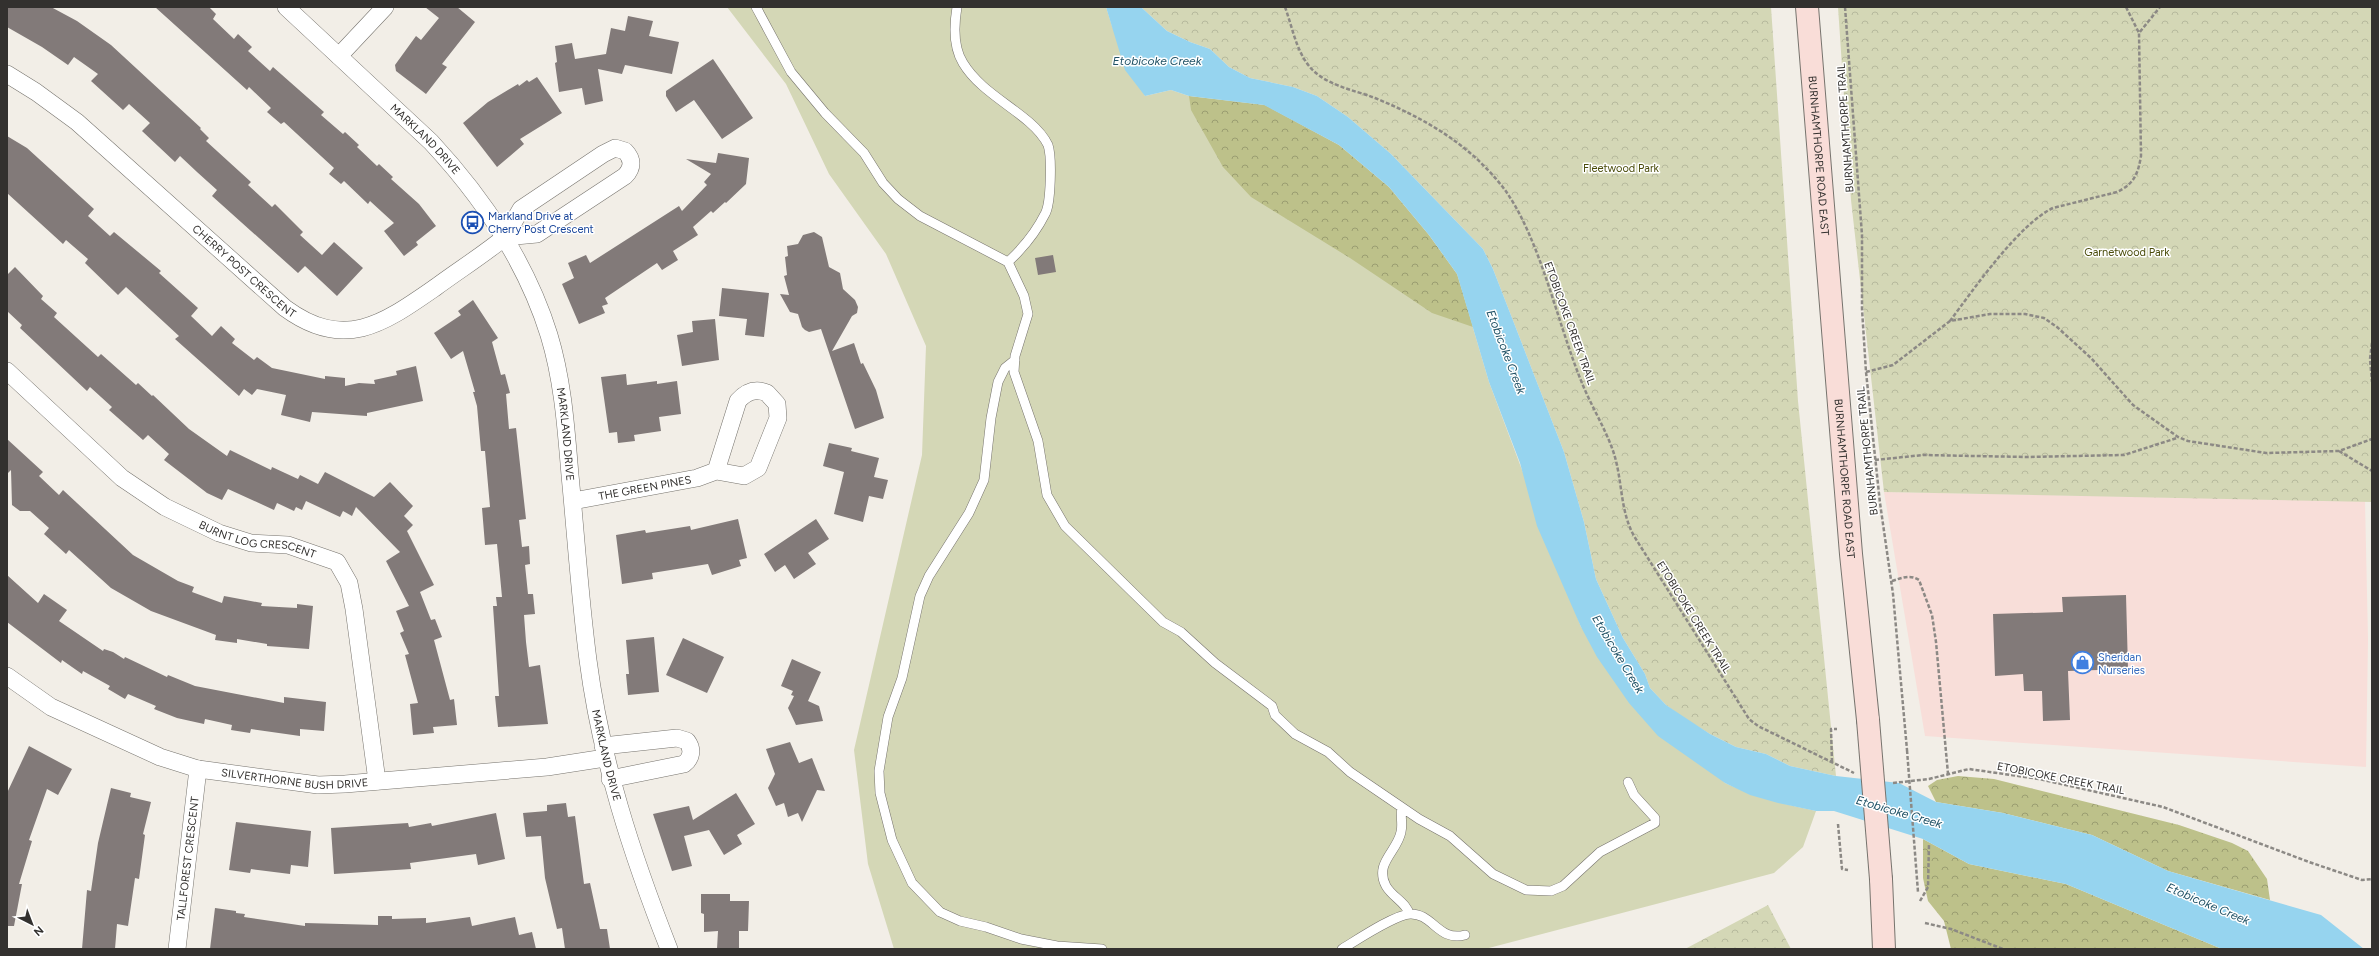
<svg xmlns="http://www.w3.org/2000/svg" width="2379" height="956" font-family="Figtree,sans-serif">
<defs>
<pattern id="forest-crowns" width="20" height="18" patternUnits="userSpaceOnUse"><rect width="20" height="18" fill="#bdc18a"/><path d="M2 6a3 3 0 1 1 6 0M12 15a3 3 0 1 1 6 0" fill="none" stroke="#9a9d71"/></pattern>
<pattern id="park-crowns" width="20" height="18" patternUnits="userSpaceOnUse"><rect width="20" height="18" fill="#d4d7b6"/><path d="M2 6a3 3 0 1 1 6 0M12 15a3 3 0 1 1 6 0" fill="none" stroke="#b6b99d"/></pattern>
</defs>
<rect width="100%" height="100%" fill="#f2eee7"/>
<path fill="#f8ded9" d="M1884,492L2365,501L2368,639L2366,767L1925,736Z"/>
<path fill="#d4d7b6" d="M727,7H1106L1112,26L1145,96L1171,90L1189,96L1457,274L1489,382L1581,627L1725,783C1755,797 1783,804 1816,811L1803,847L1774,873L1485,949H894L868,864L854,750L922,455L926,346L886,254L829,174L786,84Z"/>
<path fill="url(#forest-crowns)" d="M1189,96L1265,105L1339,145L1389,187L1429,235L1457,274L1473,327L1432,313L1350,258L1251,197L1223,167L1191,110Z
M1958,776L1994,779L2179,825L2232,843L2248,851L2267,879L2270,900L2168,871L2092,835L2003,813L1936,802L1928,786L1937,780Z
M1923,839L1969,864L2066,884L2222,949H1951L1944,921L1928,901L1923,878Z"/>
<path fill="url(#park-crowns)" d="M1141,7H1771L1798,401L1836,776L1790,766L1766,754L1736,747L1710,734L1682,717L1666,705L1650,688L1645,674L1623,638L1596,579L1584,522L1564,452L1493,269L1483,249L1391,154L1348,117L1317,96L1293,87L1250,78L1229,67L1210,49L1190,42L1167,31Z
M1838,7H2372V502L1884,492L1851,200Z
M1768,905L1791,949H1685Z"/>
<path fill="#96d4ef" d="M1106,7H1141L1167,31L1190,42L1210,49L1229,67L1250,78L1293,87L1317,96L1348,117L1391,154L1483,249L1493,269L1564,452L1584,522L1596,579L1623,638L1645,674L1650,688L1666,705L1710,734L1736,747L1766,754L1790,766L1836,776L1899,783L1936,802L2003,813L2092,835L2168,871L2321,915L2364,949H2222L2066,884L1969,864L1923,839L1834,811H1816L1778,803L1750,795L1725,783L1658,736L1629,703L1597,657L1581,627L1537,526L1520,463L1489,382L1457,274L1429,235L1389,187L1339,145L1264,105L1189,96L1171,90L1145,96L1125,70Z"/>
<path fill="#827a79" d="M7,7H51L77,21L111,45L201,128L200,129L209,138L206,141L251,182L248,185L272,207L275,204L303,232L300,235L322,255L334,242L363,268L337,296L305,266L298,273L212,196L217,190L197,172L180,156L175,162L142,131L150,123L129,104L123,110L91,81L98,74L74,57L68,65L42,47L7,27Z
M155,7H209L216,14L213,19L234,39L238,34L252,47L248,51L270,71L273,67L324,112L321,115L343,134L345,132L359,145L357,147L377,166L379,164L393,177L391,179L419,204L436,226L416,242L418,245L404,256L384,231L394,223L370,201L368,204L344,181L341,184L329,174L334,168L284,122L281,124L267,112L271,108L249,87L247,90Z
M425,7H457L475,22L442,64L447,67L426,94L396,71L395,65L416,36L421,40L439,18Z
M628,16L653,21L649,36L679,42L672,74L625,65L622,74L598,69L603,101L585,105L582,88L559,92L555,63L557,62L555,46L572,43L575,59L606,54L611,28L625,31Z
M713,59L753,118L722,139L694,100L676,112L666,96V91Z
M537,77L562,113L520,139L524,144L497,167L463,123L488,102L518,84L519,86L527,80L529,82Z
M7,136L27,148L94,209L88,216L110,236L114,232L161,271L159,273L198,308L191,316L212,336L221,326L235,339L232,343L254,360L257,357L272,368L325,379V376L345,378V386L359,383L375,384L374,380L397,375L396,371L416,366L423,401L367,413V416L312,412L310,422L281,415L286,395L257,389L252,395L244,389L239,396L175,339L179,336L126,287L118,295L85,263L88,259L66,240L63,244L7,193Z
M718,153L749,158L746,184L726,203L725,202L713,213L711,211L693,227L698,235L673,251L678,260L662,270L657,263L605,298L608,304L602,306L605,313L579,324L562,284L574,278L568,263L586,255L590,263L679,206L682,211L707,185L704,182L711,174L686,159L716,163Z
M814,232L822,237L829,267L840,273L843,289L855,300L858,307L857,313L852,316L832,351L854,343L861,364L863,363L876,390L884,418L855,429L821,329L809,332L805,330L802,327L798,314L790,312L780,294L789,295L784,276L787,275L785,257L788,256L787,246L798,244L803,235Z
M1053,255L1056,272L1038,275L1035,258Z
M15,267L43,296L41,299L57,313L54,317L98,357L101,354L136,385L138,383L152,396L153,395L189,429L227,456L230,450L271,470L272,467L298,479L300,475L318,484L325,472L374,497L390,482L413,506L404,516L413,525L407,531L434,585L420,592L431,620L435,619L442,637L434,640L450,700L454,699L457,725L433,727L434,733L413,735L410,704L418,703L405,655L409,654L400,633L404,631L396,611L409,606L386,561L400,552L356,507L352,516L343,511L340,517L306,501L302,510L296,507L294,511L277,503L274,510L228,489L222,500L207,493L164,460L169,454L148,435L143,440L109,410L112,407L90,387L87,391L20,328L22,325L7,311V275Z
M722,288L769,293L764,337L745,335L747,319L719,316Z
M473,300L498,338L492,342L501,375L505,374L510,393L506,394L509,429L516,428L526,519L519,520L522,547L529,546L530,564L525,565L528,594H533L535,614L524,615L526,642L529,667L540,665L548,724L498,727L495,696H499L493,606H497L496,597H502L497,544L485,545L482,508L490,507L485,451H481L477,406L473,392H475L463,351L451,359L434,333L461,315L458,311Z
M715,319L719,360L682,366L677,335L693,332L692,321Z
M626,374L627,385L657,381V384L677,381L681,414L659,417L661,431L634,435L635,441L618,443L617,432L609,433L601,377Z
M7,439L43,472L39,476L59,495L63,490L133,555L178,581L194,587L192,592L222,603L224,596L262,603L261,606L297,608V604L313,606L309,649L267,646V644L237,639V643L215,640L216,635L151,611L111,588L69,550L66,554L44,534L49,528L30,511H20L12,505L11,470L7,474Z
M829,443L852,448L851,451L879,458L874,477L888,480L883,499L869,496L863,522L834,514L844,472L823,466Z
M738,519L747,558L739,560L741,566L712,575L708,564L652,573L653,579L622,584L616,535L645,530L646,533L690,526L691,530Z
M816,519L829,539L808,553L816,564L794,579L785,565L775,572L764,554Z
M7,575L38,603L44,594L67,610L59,621L103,651L104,649L113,652L124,659L125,657L167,677L168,675L195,686L284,703V697L326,702L324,731L300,729V736L251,729L250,733L231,730L232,725L205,719L204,724L177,718L154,709L156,706L128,694L125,699L108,689L110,686L83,671L82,674L62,660L61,663L7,622Z
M2126,595L2128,669L2068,671L2070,720L2043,721L2042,691H2024L2023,674L1995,676L1993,614L2063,612L2062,597Z
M654,637L659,692L628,695L626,674H629L626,640Z
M683,638L724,657L707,693L666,675Z
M792,659L821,672L808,701L819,706L823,721L796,725L788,708L794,696L791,695L793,691L781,686Z
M790,742L799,763L812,758L825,791L817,790L802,822L798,813L788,817L784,803L776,806L768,788L775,774L766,749Z
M29,746L72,769L58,795L47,789L29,840L32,841L19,884H22L14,926H7V793Z
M111,788L131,793L130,797L151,802L143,834L145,835L139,879L135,878L128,926L117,924L115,949H82L87,890L91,891L98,843Z
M736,793L755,824L737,835L742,844L724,855L709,830L684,836L692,866L672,871L653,814L689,806L693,820Z
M566,803L568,817L575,816L584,884L590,883L600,929H607L610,949H565L562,928L557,929L545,878L541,836L526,837L523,813L547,811V805Z
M496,813L505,859L478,865L476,854L410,863L411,869L334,874L331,828L408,823L409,827L431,823L432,826Z
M236,822L311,831L308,867L291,865L290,874L251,869L250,873L229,870Z
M701,894H730V901H749L748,931H739V949H717L718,931L704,932V914L701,913Z
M215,908L236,911V913L245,914L244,917L305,926V923L378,925V916H392V919L426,918V923L470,917L472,926L515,917L519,935L532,932L536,949H210Z"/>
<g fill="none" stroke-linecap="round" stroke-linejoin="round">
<defs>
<path id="lane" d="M756,7L791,72L825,113L864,153L883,183L898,199L920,216L1008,262L1024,296L1028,314L1015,356L1014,372L1038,441L1047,495L1065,526L1163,622L1181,632L1215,663L1272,706L1275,715L1295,734L1328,752L1350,772L1419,819L1450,836L1493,874L1526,890L1551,891L1563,886L1600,852L1655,823V818L1634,795L1628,782
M957,7C954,25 953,47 963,63C978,88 1007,103 1029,122C1036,128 1044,137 1048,145C1052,157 1051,204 1045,214C1036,232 1022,249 1008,262
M1015,360L1005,368L998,382L991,418L984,480L969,513L929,576L920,596L902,678L888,717L879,771L880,793L892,840L912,883L940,912L960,921L986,927L1021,939L1057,946L1102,949
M1402,808C1400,816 1403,824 1401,832C1397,852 1374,863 1386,886C1392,897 1407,903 1409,914
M1342,949C1357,940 1394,915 1410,914C1433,913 1438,942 1465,935"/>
<g id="street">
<path id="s1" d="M286,7L431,142C483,198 526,261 549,335C563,381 566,428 570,475C576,537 580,599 588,660C601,760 632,855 669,949"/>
<path d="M339,56L385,7"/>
<path id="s2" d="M7,74L36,92L77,122L285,308C345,352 384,323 436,287C459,270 483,255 505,237"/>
<path d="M615,148L625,151C633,159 633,168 625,176L537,234L505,237L521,209L603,154Z"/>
<path id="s3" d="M7,371L122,478L165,507L219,533L251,543L288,545L337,562L349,583L354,609L377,781"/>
<path id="s4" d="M573,501L697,478L716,471L738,401C746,392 755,388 767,393L777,404L778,418L758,468L744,476L716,471"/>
<path id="s5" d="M7,676L51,707L160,757L198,769L318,785L345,784L547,767L605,758"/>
<path d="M603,746L677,738L687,741C693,749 692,758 684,764L610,779"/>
<path id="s6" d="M177,949L198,769"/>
</g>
<g id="secondary">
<path id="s7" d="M1807,7L1851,554L1868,720"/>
<path d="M1881,879L1884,949"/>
</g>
</defs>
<use href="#lane" stroke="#76736d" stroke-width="10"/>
<use href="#street" stroke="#76736d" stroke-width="18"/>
<use href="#secondary" stroke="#76736d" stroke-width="24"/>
<path stroke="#8c8985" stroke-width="2.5" stroke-dasharray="4 2" stroke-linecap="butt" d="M1285,7C1292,26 1296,50 1309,66C1324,85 1354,90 1375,98C1426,119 1471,145 1505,190C1540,239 1557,321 1580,378C1589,402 1603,424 1612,448C1623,477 1619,509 1634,536L1749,719L1758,726L1854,773
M1845,7L1862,235V309L1866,372L1880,503L1893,594L1907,750
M2126,7L2139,33
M1950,321C1973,290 2019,224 2053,208L2117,192C2134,184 2138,174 2141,156L2139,33L2160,7
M2372,343L2370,359L2372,382
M1866,372L1893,365L1950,321L1990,314H2025L2044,318L2057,327L2091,358L2133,405L2178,437L2188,441L2266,453L2339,451L2372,439
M2339,451L2372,471
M1875,460L1923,455L2027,457L2124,455L2177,438
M1892,581C1902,578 1910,574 1919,580L1932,615L1936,642L1948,774
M1832,762L1831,729H1837
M1893,783L1929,779L1969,769L2039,779L2163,807L2309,862L2362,880L2372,879
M1838,824L1842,869L1848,870
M1920,901L1928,887L1929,844
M1925,923L1951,929L2003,949"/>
<use href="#lane" stroke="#fff" stroke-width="9"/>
<use href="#street" stroke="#fff" stroke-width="17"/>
<use href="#secondary" stroke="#f9ddd8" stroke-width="22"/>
<defs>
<path id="secondary-bridge" d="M1868,720L1881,879"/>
</defs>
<use href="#secondary-bridge" stroke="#76736d" stroke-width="24" stroke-linecap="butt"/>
<path stroke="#8c8985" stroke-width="2.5" stroke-dasharray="4 2" stroke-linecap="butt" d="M1907,750L1918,892"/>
<use href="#secondary-bridge" stroke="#f9ddd8" stroke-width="22"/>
</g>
<defs>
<symbol id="bus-ring" viewBox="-11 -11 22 22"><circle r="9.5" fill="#fff" stroke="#1a4fb4" stroke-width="1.5"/><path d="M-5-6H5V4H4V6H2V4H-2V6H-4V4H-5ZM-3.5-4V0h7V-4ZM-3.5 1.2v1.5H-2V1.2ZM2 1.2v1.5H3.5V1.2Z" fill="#1a4fb4"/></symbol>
<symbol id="shop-ring" viewBox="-11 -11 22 22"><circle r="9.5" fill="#fff" stroke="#3f7fe0" stroke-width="1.5"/><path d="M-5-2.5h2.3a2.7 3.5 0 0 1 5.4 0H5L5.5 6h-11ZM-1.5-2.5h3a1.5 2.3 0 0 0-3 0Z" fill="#3f7fe0"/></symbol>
</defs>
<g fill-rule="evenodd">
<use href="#bus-ring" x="460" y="210" width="25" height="25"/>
<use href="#shop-ring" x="2070" y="650" width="25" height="25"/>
</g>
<g text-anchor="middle" stroke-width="3" stroke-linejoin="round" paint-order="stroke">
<g font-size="11" fill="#33312f" stroke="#fff">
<text transform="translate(1845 128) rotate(-94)" y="4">BURNHAMTHORPE TRAIL</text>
<text dy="4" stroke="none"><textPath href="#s1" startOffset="192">MARKLAND DRIVE</textPath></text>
<text dy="4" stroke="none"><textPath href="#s7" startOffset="149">BURNHAMTHORPE ROAD EAST</textPath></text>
<text dy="4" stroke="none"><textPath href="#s2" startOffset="309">CHERRY POST CRESCENT</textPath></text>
<text transform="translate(1570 323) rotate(70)" y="4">ETOBICOKE CREEK TRAIL</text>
<text dy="4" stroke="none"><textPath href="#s1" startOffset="527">MARKLAND DRIVE</textPath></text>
<text transform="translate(1867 451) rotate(-96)" y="4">BURNHAMTHORPE TRAIL</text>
<text dy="4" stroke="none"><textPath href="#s7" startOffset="473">BURNHAMTHORPE ROAD EAST</textPath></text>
<text dy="4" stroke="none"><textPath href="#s4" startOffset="73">THE GREEN PINES</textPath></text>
<text dy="4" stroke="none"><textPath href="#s3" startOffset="308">BURNT LOG CRESCENT</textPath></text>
<text transform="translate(1694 617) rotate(58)" y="4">ETOBICOKE CREEK TRAIL</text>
<text dy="4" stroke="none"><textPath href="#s1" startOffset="851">MARKLAND DRIVE</textPath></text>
<text dy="4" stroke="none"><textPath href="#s5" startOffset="311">SILVERTHORNE BUSH DRIVE</textPath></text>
<text transform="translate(2061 778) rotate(11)" y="4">ETOBICOKE CREEK TRAIL</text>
<text dy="4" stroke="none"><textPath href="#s6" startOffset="91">TALLFOREST CRESCENT</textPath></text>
</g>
<g font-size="11" fill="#4a4c0a" stroke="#fff">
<text x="1621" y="172">Fleetwood Park</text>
<text x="2127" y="256">Garnetwood Park</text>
</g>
<g font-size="11" fill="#164399" stroke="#fff" text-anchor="start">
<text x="488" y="220">Markland Drive at<tspan x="488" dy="13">Cherry Post Crescent</tspan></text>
</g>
<g font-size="11" fill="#366cbe" stroke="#fff" text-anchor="start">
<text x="2098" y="661">Sheridan<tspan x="2098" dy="13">Nurseries</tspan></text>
</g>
<g font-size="12" font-style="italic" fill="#205266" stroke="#fff">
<text x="1157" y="65">Etobicoke Creek</text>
<text transform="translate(1506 352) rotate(69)" y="4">Etobicoke Creek</text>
<text transform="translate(1618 654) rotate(59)" y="4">Etobicoke Creek</text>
<text transform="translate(1899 812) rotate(16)" y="4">Etobicoke Creek</text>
<text transform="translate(2208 904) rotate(23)" y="4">Etobicoke Creek</text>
</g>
</g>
<rect width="2379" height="956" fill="none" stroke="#33312f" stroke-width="16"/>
<g transform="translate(32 924) rotate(138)" stroke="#ffffff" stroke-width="3" paint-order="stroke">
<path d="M0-3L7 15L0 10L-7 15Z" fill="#33312f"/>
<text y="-6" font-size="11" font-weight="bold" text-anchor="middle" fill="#33312f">N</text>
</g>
</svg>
